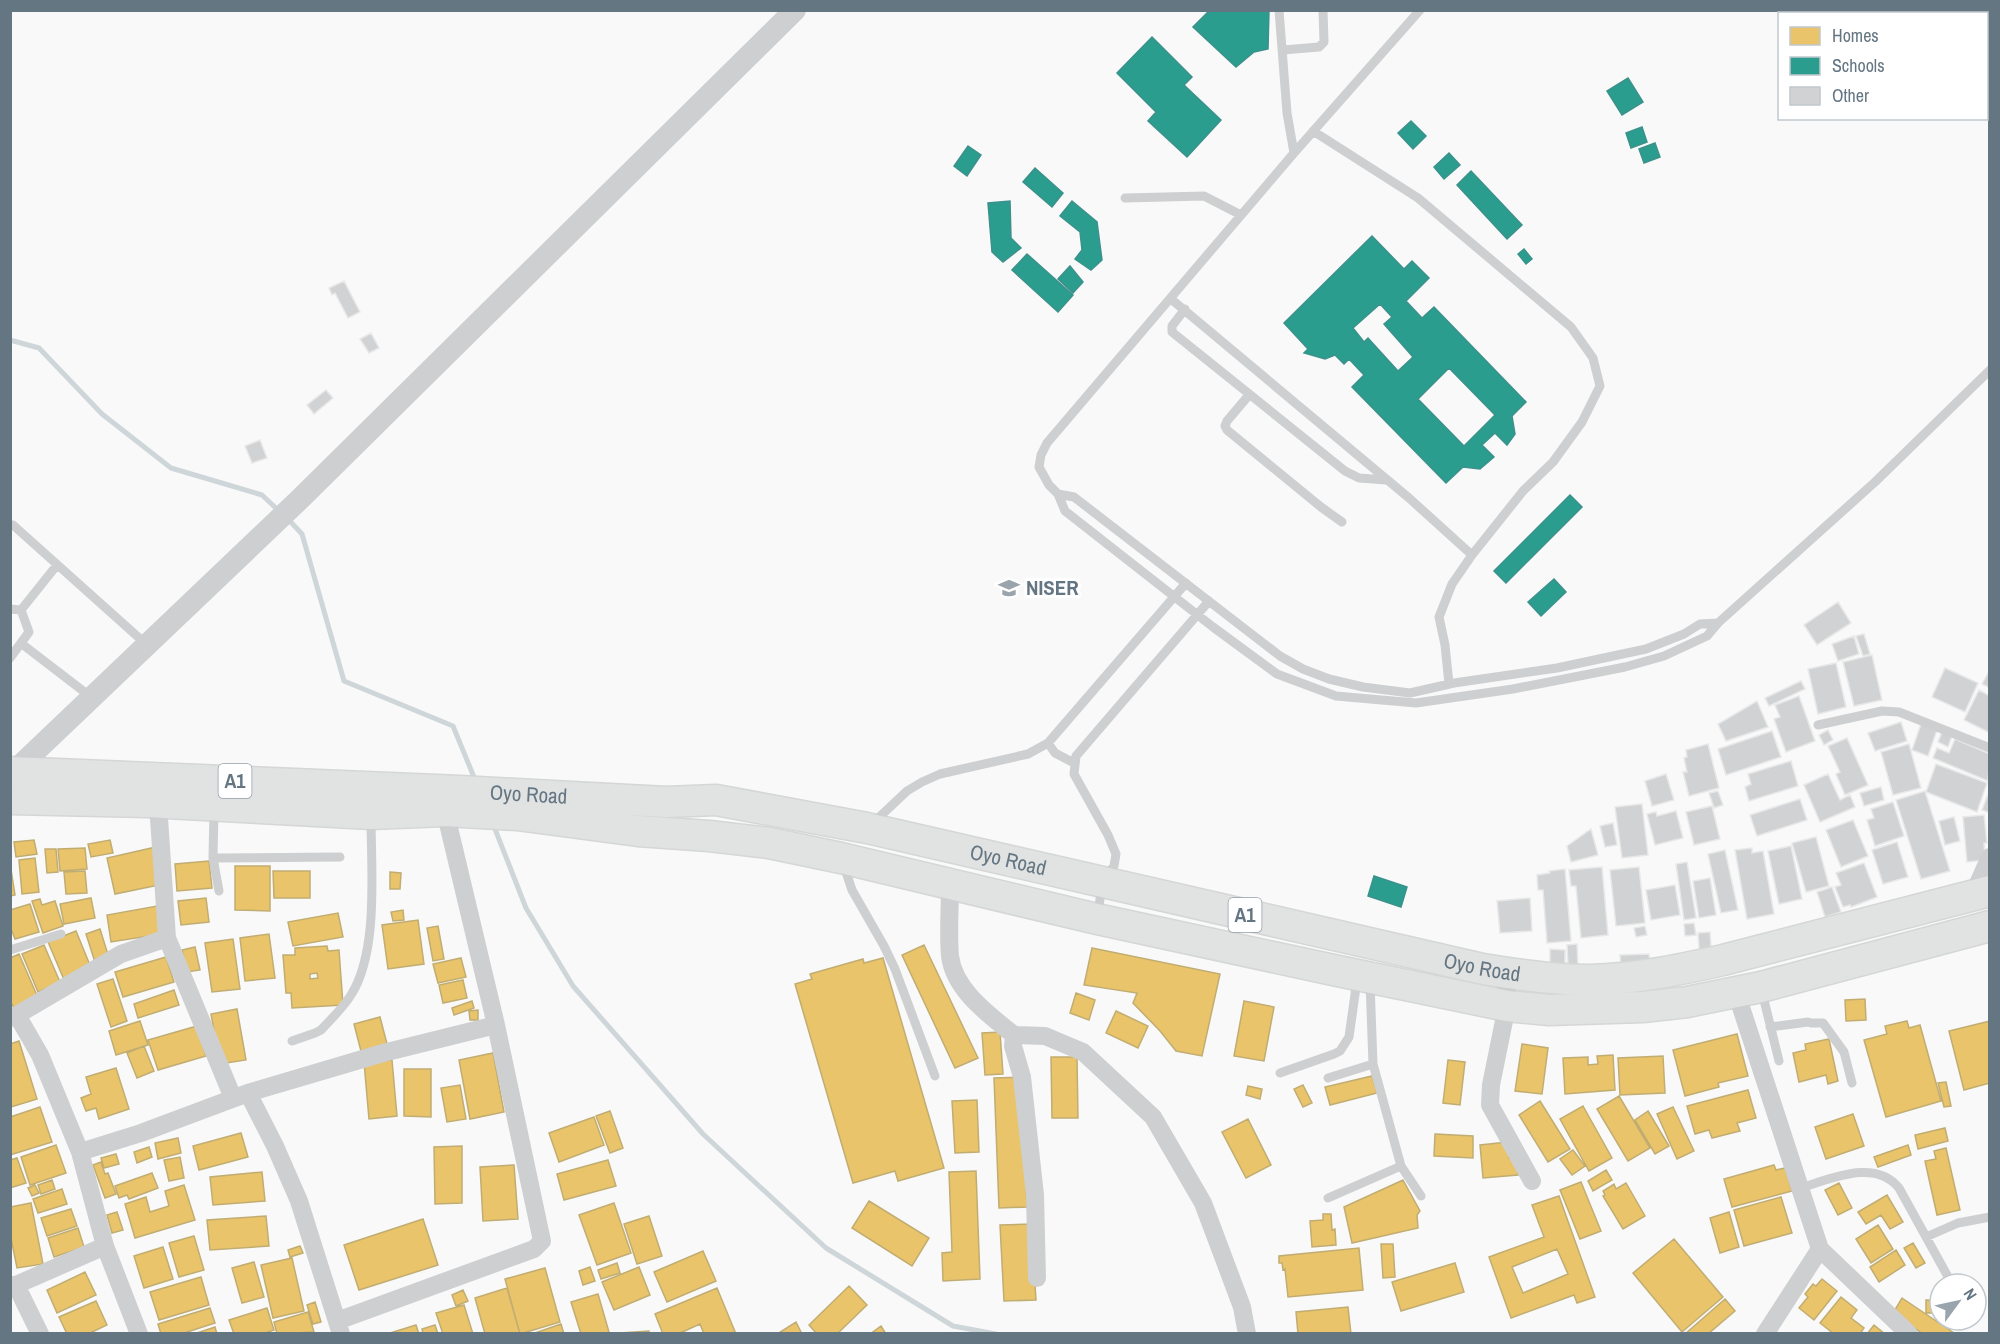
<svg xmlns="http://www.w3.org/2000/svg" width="2000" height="1344" font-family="'Archivo Narrow',sans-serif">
<rect width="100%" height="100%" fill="#f9f9f9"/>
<path fill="#e9c46a" stroke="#c1ad72" stroke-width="1.5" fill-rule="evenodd" d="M34,840L37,854L16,857L14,842Z
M110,840L113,853L91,857L88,844Z
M156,847L164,884L115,894L107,858Z
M85,848L87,869L60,871L58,849Z
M45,849H56L58,872L47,873Z
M35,858L39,892L22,894L19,860Z
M209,861L212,888L177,891L175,864Z
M10,863L15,895L10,896Z
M235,866H270V911L235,910Z
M85,871L87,893L66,894L64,872Z
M273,871H310V898H274Z
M390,872L401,873L400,889H390Z
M91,898L95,918L64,924L60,904Z
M206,898L209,922L181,925L178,901Z
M40,899L42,905L55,901L63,926L43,933L32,901Z
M30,904L39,932L15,939L10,926V910Z
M157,906L162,934L111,942L107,915Z
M403,910L404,920L393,921L391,912Z
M338,913L343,937L293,946L288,922Z
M418,920L424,964L388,969L382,925Z
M438,926L444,959L433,961L427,928Z
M100,929L109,958L95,962L86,934Z
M76,931L92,970L65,982L48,942Z
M269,934L275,978L245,981L240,938Z
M233,939L240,989L212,992L205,943Z
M44,945L60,982L38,992L22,954Z
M924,945L978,1058L955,1068L902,955Z
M327,946L328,951L339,950L343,1005L292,1008L291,993H286L283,955H295V948ZM317,973L318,978L310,979V974Z
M195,947L200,970L187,972L182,950Z
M1092,948L1220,974L1202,1056L1176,1051L1160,1031L1133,1003L1137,993L1084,985Z
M19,954L39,1000L15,1010L10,1000V958Z
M166,957L174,982L123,997L115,972Z
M461,958L466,977L438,983L433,964Z
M883,958L944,1168L898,1181L895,1171L853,1183L795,984L812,979L810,974L863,959L864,963Z
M113,979L127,1021L111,1027L97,984Z
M463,980L467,998L443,1003L439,985Z
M174,990L179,1005L138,1018L134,1004Z
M1076,993L1095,1000L1089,1020L1070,1013Z
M1865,999L1866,1020L1846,1021L1845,1000Z
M472,1001L474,1008L454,1015L452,1008Z
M1244,1001L1274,1007L1264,1061L1234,1056Z
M237,1009L246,1060L220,1064L211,1014Z
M478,1010V1020H470L469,1011Z
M1116,1011L1148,1026L1138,1048L1106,1033Z
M380,1017L387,1044L361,1051L354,1024Z
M140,1021L148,1045L116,1055L109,1031Z
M1907,1021L1909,1028L1920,1025L1941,1101L1886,1117L1864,1040L1887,1034L1885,1026Z
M1990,1021V1083L1964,1090L1949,1031Z
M197,1026L206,1056L158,1070L148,1040Z
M1000,1032L1003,1074L985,1075L982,1033Z
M1737,1034L1748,1076L1718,1083L1719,1087L1685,1096L1673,1050Z
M1829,1039L1838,1081L1828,1084L1826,1075L1799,1082L1793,1053L1806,1050L1805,1044Z
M19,1041L37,1099L11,1107L10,1044Z
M1522,1044L1548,1048L1542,1094L1515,1091Z
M144,1046L154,1071L137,1078L127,1053Z
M493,1053L504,1112L470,1119L459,1060Z
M1613,1055L1615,1090L1565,1094L1563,1058L1588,1057V1065L1598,1064L1597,1056Z
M1663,1056L1665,1093L1620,1095L1618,1058Z
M1051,1057H1077L1078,1118H1052Z
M392,1060L397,1116L369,1119L364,1062Z
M1448,1060L1465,1062L1460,1105L1443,1103Z
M116,1068L129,1109L99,1119L96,1108L86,1111L81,1098L91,1094L86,1077Z
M404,1069H431V1117L404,1116Z
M1372,1076L1377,1093L1330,1105L1325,1087Z
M1022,1077L1027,1207L999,1208L994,1078Z
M1946,1082L1951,1106L1944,1107L1938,1083Z
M460,1085L466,1119L447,1122L441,1088Z
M1303,1085L1312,1103L1303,1107L1294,1089Z
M1248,1086L1262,1089L1260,1099L1246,1095Z
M1748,1090L1756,1118L1737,1123L1740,1131L1712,1138L1709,1130L1695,1134L1687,1106Z
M1619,1096L1650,1148L1628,1161L1597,1109Z
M977,1100L979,1152L955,1153L952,1101Z
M1540,1101L1570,1149L1548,1162L1519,1115Z
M1583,1106L1612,1158L1589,1171L1560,1119Z
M40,1107L52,1142L10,1155V1117Z
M1673,1107L1694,1151L1677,1159L1657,1114Z
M610,1111L623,1148L610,1153L596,1116Z
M1648,1111L1669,1146L1655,1154L1635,1120Z
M1853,1114L1864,1146L1826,1159L1815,1127Z
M594,1117L604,1145L559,1162L549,1133Z
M1248,1119L1271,1165L1246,1178L1222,1132Z
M1945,1128L1948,1141L1918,1149L1915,1135Z
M241,1133L248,1157L199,1170L193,1146Z
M1435,1134L1473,1136V1158L1434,1156Z
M178,1138L181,1153L158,1159L155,1143Z
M1507,1142L1509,1158L1516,1157L1518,1175L1483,1178L1480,1145Z
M56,1145L66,1173L30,1185L21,1157Z
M1908,1145L1911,1155L1878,1167L1874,1157Z
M462,1146V1203L435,1204L434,1147Z
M149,1147L152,1157L137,1163L134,1152Z
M1946,1148L1960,1210L1937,1215L1925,1161L1936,1159L1934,1151Z
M1573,1150L1585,1166L1572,1175L1560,1159Z
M116,1154L119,1164L104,1168L101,1158Z
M180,1157L184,1178L169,1181L164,1160Z
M17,1158L26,1183L10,1188V1160Z
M608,1160L616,1186L564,1200L557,1174Z
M101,1162L105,1174L108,1173L116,1194L105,1198L93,1165Z
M514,1165L518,1219L483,1221L480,1167Z
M1774,1165L1776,1170L1785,1168L1792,1191L1732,1207L1724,1179Z
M1606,1170L1612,1180L1593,1191L1588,1181Z
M976,1171L980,1279L943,1281L942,1253L952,1252L949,1172Z
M262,1172L265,1201L213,1205L210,1177Z
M152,1173L158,1188L129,1199L127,1195L119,1198L115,1186Z
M52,1180L55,1189L41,1194L38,1185Z
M1403,1180L1420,1211L1417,1215L1418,1228L1352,1243L1344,1207Z
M1581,1182L1601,1231L1580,1239L1560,1190Z
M1626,1183L1645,1216L1623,1229L1603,1196L1605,1195L1603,1191L1614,1184L1616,1189Z
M1839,1183L1852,1208L1838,1215L1825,1190Z
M35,1185L39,1193L32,1196L28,1188Z
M184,1185L195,1220L135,1238L125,1204L146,1197L150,1212L169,1206L165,1191Z
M62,1189L67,1204L38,1213L33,1199Z
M1887,1195L1903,1222L1890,1229L1881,1215L1866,1224L1858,1212Z
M1559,1196L1595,1297L1577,1303L1574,1295L1511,1318L1489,1257L1544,1237L1532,1205ZM1557,1249L1568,1274L1523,1293L1512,1267Z
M1781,1197L1792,1233L1744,1246L1734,1210Z
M869,1201L929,1238L912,1266L852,1228Z
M31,1203L43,1264L17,1268L10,1233V1207Z
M614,1203L631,1253L597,1265L579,1215Z
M71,1209L77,1226L47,1236L41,1218Z
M117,1212L123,1230L112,1233L107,1215Z
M1729,1212L1739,1247L1720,1253L1710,1218Z
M1323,1214H1331L1332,1230L1335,1229L1336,1245L1312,1247L1310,1221L1323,1220Z
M266,1216L269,1246L210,1250L207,1220Z
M649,1216L662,1256L637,1264L624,1224Z
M423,1219L438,1265L359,1290L344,1245Z
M1031,1224L1036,1300L1004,1301L1000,1225Z
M1878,1225L1893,1249L1871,1263L1856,1239Z
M78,1228L84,1247L54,1257L48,1238Z
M194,1236L204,1270L179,1277L169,1243Z
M1674,1239L1723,1297L1682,1332L1633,1273Z
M1913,1243L1925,1263L1916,1268L1904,1248Z
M1381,1244H1393L1395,1277L1383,1278Z
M300,1246L303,1253L290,1257L288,1250Z
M163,1247L173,1279L144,1288L134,1256Z
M1359,1248L1363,1290L1288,1297L1285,1269L1283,1270L1282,1263H1279V1256Z
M1896,1250L1905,1265L1879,1282L1870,1267Z
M703,1251L716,1281L667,1302L654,1272Z
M292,1258L304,1311L273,1318L261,1265Z
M254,1262L264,1297L242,1303L232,1268Z
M617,1263L620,1273L601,1279L598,1270Z
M1455,1263L1464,1292L1401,1311L1392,1282Z
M590,1267L595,1281L583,1285L579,1271Z
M639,1267L650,1295L614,1310L602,1282Z
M545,1268L560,1322L520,1334L505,1279Z
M85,1272L96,1295L57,1313L47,1290Z
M201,1277L209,1305L159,1320L150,1292Z
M1822,1279L1837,1291L1814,1320L1799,1308L1808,1297L1805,1294L1813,1284L1816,1286Z
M849,1286L867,1305L837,1334H817L809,1325Z
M507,1288L520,1334H485L475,1298Z
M717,1288L736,1334H704L700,1324L678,1334H663L655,1314Z
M463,1290L468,1301L456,1306L452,1295Z
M598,1294L609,1332L603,1334H581L571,1302Z
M1841,1297L1857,1310L1851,1318L1864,1328L1860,1334H1834L1820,1323Z
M1902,1298L1954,1333L1923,1334L1893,1313Z
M1725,1299L1735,1311L1708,1334H1685Z
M1926,1300L1940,1301V1313H1926Z
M96,1301L107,1325L88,1334H67L59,1317Z
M315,1302L321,1322L313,1324L307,1305Z
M464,1305L473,1334H443L436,1313Z
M1348,1307L1351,1334H1298L1296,1312Z
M210,1308L215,1323L181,1334H161L158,1324Z
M267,1308L274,1330L262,1334H234L229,1320Z
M308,1312L314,1332L277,1334L274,1322Z
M796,1322L802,1334H777Z
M561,1324L564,1334H532Z
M416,1325L419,1334H387Z
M435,1325L438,1334H423L422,1329Z
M1874,1325L1885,1334H1867Z
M881,1326L886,1334H870Z
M215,1327L217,1334H194Z
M649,1331V1334H620V1333Z"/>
<path fill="#2a9d8f" stroke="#3c918b" stroke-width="1.5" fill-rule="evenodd" d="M1210,10H1269L1268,49L1254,52L1236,67L1193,27Z
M1152,37L1192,77L1184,85L1221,120L1187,157L1148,121L1156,112L1117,73Z
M1628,78L1643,102L1622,115L1607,91Z
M1411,121L1426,136L1413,149L1398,133Z
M1642,127L1647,142L1631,148L1626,133Z
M1655,143L1660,157L1644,163L1639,149Z
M968,146L981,155L967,176L954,166Z
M1449,153L1460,165L1444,179L1434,167Z
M1035,168L1063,193L1052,207L1023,182Z
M1471,171L1522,225L1507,239L1457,185Z
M1010,201L1011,238L1021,248L1003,262L992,252L988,203Z
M1072,201L1097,222L1102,260L1091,270L1075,259L1082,250L1080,232L1060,216Z
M1372,236L1404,269L1412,261L1429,278L1406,301L1422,318L1434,307L1526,402L1512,416L1515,434L1507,445L1495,433L1482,445L1494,457L1480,469L1463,467L1446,483L1352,387L1364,375L1349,359L1344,364L1335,355L1325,359L1304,353L1308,349L1284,323ZM1380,304L1392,317L1384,324L1413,357L1398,371L1368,338L1364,342L1353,328ZM1449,368L1495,415L1464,446L1418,399Z
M1524,249L1532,259L1526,264L1518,254Z
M1027,254L1073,295L1058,312L1012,270Z
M1070,266L1083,282L1073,293L1058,279Z
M1570,495L1582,507L1506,583L1494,571Z
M1554,579L1566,592L1541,616L1528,602Z
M1374,876L1407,887L1401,907L1368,896Z"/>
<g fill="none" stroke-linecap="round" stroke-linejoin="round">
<path stroke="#ced6d9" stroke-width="5" d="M10,340L39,348L102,414L171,468L262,495L280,512
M287,518L302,534L344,681L453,726L476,782
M493,824L526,908L573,986L703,1134L826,1248L953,1326L996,1334"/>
</g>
<path fill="#d0d2d3" stroke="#e8e8e8" stroke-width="1.5" d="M344,281L360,312L348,318L335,293L332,295L329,288Z
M371,333L379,348L369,353L360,339Z
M326,390L333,398L314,414L307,405Z
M260,440L267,458L252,463L245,446Z
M1838,602L1851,623L1817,645L1804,625Z
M1864,634L1870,654L1863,656L1856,636Z
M1854,636L1859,654L1838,661L1832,644Z
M1872,655L1882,700L1854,706L1843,662Z
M1836,663L1846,707L1818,714L1808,669Z
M1945,668L1978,683L1965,712L1932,697Z
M1990,670V688L1982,684Z
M1801,681L1805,689L1769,706L1765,698Z
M1979,690L1990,696V733L1964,720Z
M1799,696L1815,741L1786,752L1774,719L1780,717L1775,705Z
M1757,701L1768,727L1726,741L1718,724Z
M1901,722L1907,741L1875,751L1868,733Z
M1921,724L1937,730L1928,756L1912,750Z
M1828,730L1833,740L1824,745L1819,735Z
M1772,731L1781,757L1726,775L1718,749Z
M1942,732L1952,736L1948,747L1938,742Z
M1847,738L1868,785L1845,795L1836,774L1840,772L1828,746Z
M1955,739L1990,754L1988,781L1933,758L1937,748L1949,753Z
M1708,744L1719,788L1689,796L1683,772H1687L1684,758L1687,757L1686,750Z
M1909,744L1921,788L1893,795L1881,752Z
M1791,761L1798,786L1749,801L1745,787L1751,784L1748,774Z
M1936,764L1987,783L1977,812L1926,792Z
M1666,774L1674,800L1652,806L1645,781Z
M1828,774L1840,800L1850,795L1855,807L1820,822L1804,785Z
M1881,787L1884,800L1864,806L1860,793Z
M1718,791L1723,805L1714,808L1709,793Z
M1925,791L1950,871L1921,879L1896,800Z
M1988,794L1990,795V813L1982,810Z
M1800,799L1807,820L1757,836L1750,815Z
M1893,802L1904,836L1875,846L1867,820L1874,818L1871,809Z
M1642,804L1648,855L1622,858L1615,807Z
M1712,806L1720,839L1694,845L1686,812Z
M1676,811L1683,838L1655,845L1647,814L1656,812L1657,816Z
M1984,815L1987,843H1984L1985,860L1967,862L1963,817Z
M1954,817L1960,841L1945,845L1939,821Z
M1853,820L1868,856L1841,867L1826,830Z
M1613,823L1617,845L1605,847L1600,826Z
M1591,829L1598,855L1571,862L1567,846Z
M1816,837L1829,886L1806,892L1792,843Z
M1897,842L1908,877L1883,884L1872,850Z
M1791,846L1802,899L1779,904L1768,851Z
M1752,848V853L1763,851L1774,914L1747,919L1735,850Z
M1725,850L1738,910L1721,913L1708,854Z
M1687,862L1696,918L1684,920L1676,864Z
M1864,863L1877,897L1851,907L1850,905L1843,907L1835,887L1841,885L1836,873Z
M1602,867L1608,935L1581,938L1576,886H1571L1569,870Z
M1639,867L1645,923L1616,926L1610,870Z
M1565,869L1571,941L1547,943L1543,890H1538L1537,875L1550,873L1549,871Z
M1710,878L1716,915L1699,918L1693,881Z
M1675,885L1680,915L1651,920L1646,890Z
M1832,887L1841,912L1825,917L1817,892Z
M1530,898L1532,931L1500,933L1497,901Z
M1694,923L1696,935L1685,936L1684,924Z
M1645,926L1647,935L1636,937L1634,928Z
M1710,932L1712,960L1700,961L1698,933Z
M1577,944L1578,966H1568L1567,945Z
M1550,949L1565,950V970H1550Z
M1649,954L1650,965L1621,970L1620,955Z"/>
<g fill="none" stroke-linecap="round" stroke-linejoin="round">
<defs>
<g id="trunk">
<path id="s1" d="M10,772L460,791L666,802L716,800L867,828L1483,969C1519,975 1554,980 1590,980C1635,979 1679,970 1723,960L1990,891"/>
<path d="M10,799L147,802L371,814L445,811L517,815L638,831L709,836L769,843L841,858L1097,919L1338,971L1507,1006L1549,1010L1643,1007L1687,1002L1761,987L1990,926"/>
</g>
</defs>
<use href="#trunk" stroke="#d5d6d6" stroke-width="33"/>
<path stroke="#cecfd0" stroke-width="9" d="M1279,10L1287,113L1294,153
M1420,10L1294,153L1047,443L1041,455L1039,467L1049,485L1058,494L1074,497L1280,656L1303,669L1329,679L1363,687L1410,693L1454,683L1557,668L1646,649L1684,634L1700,624L1718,623
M1283,50L1319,47L1324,42L1323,10
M1313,131L1418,198L1571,327L1593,358L1600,386L1582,422L1553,462L1523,491L1472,555L1452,584L1439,617L1445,645L1449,684
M1125,198L1204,196L1241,215
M1171,299L1409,498L1472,555
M1185,309L1172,326V332L1345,471L1359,478L1386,480
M1249,395L1227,421L1225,426L1227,430L1321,507L1342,522
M1058,494L1065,511L1213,627L1277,674L1336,696L1416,703L1513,689L1625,667L1664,656L1707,636L1718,623L1875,482L1990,370
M13,525L147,645
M10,609L21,610L57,565
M22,644L91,697
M10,658L29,632L21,610
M1818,725L1882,711L1899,712L1990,748
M1048,743L1055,753L1074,763
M214,808L213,858L219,891
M873,823L907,791L922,782L940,774L1028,754L1048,743L1186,583
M213,858L340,857
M843,863L852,890L884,946L895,969L935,1076
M1098,916L1102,882L1114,866L1116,854L1108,835L1074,774L1076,756L1209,601
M10,950L61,934
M1370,982L1373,1064L1401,1166L1421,1196
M1762,992L1779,1061
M1770,1027L1808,1022L1811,1023H1823L1844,1052L1852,1083
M292,1041L315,1033L321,1030C331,1019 343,1008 351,995C379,951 371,868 371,817
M1280,1073L1334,1054L1340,1051L1349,1037L1357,980
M1328,1078L1373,1064
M1800,1188C1831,1179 1875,1158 1899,1188L1952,1284
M1328,1198L1401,1166
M1926,1237L1958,1223L1990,1217"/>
<path stroke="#cecfd0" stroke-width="18" d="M158,803L167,938L233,1098
M950,885C950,908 948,933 950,956C954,990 989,1015 1014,1035L1013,1046L1022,1077L1035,1195L1037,1278
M1973,895L1990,857
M1506,973L1507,1006L1491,1085L1490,1105L1532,1181
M1736,992L1820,1249L1765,1334
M17,1015L121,954L167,938
M10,1018L17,1015L40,1055L80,1152L105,1246L139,1334
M1014,1035L1045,1036L1083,1052L1153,1117L1203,1203L1242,1307L1247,1334
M248,1093L275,1146L299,1201L341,1334
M80,1152L141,1133L248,1093L383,1053L496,1025
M1820,1249L1909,1334
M10,1285H16L105,1246
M16,1285L40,1334
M337,1321L534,1249L542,1241L496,1025L445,811"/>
<path stroke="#cecfd0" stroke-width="22" d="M16,785L23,763L300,499L795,10"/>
<use href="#trunk" stroke="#e1e2e2" stroke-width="30"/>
</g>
<defs>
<symbol id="school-bare" viewBox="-9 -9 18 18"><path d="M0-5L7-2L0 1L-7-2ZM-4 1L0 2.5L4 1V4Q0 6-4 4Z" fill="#99a4ac" stroke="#fff" stroke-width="2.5" paint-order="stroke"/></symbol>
</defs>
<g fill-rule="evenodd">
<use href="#school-bare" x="994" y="573" width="30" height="30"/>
</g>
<g text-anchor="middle" stroke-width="6" stroke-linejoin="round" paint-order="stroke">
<g fill="#fff" stroke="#939fa8" stroke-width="1.5">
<rect x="218.5" y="764" width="33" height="34" rx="4.5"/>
<rect x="1228.5" y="898" width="33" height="34" rx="4.5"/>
</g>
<g font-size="20" font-weight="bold" fill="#657683">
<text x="235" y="788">A1</text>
<text x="1245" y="922">A1</text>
</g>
<g font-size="21" font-weight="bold" fill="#657683" stroke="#fff" text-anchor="start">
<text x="1026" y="595">NISER</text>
</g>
<g font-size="21" fill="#657683" stroke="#fff">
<text dy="7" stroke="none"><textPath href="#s1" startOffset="519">Oyo Road</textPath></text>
<text dy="7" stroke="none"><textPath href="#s1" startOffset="1005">Oyo Road</textPath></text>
<text dy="7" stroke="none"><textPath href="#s1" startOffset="1491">Oyo Road</textPath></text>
</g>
</g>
<rect width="2000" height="1344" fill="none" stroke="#657683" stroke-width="24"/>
<rect x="1778" y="12" width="210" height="108" fill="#ffffff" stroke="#c1c8cd" stroke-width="1.5"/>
<rect x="1790" y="27" width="30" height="18" fill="#e9c46a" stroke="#c1c8cd" stroke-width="1.5"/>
<text x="1832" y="42" font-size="18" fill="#657683">Homes</text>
<rect x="1790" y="57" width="30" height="18" fill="#2a9d8f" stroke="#c1c8cd" stroke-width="1.5"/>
<text x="1832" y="72" font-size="18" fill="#657683">Schools</text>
<rect x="1790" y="87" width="30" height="18" fill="#d0d2d3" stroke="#c1c8cd" stroke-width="1.5"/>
<text x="1832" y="102" font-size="18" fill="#657683">Other</text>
<g transform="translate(1958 1302) rotate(57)"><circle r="28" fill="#ffffff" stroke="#c1c8cd" stroke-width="1.5"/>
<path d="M0-4.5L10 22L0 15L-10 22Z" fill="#99a4ac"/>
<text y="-9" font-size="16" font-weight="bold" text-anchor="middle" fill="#657683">N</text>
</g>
</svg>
